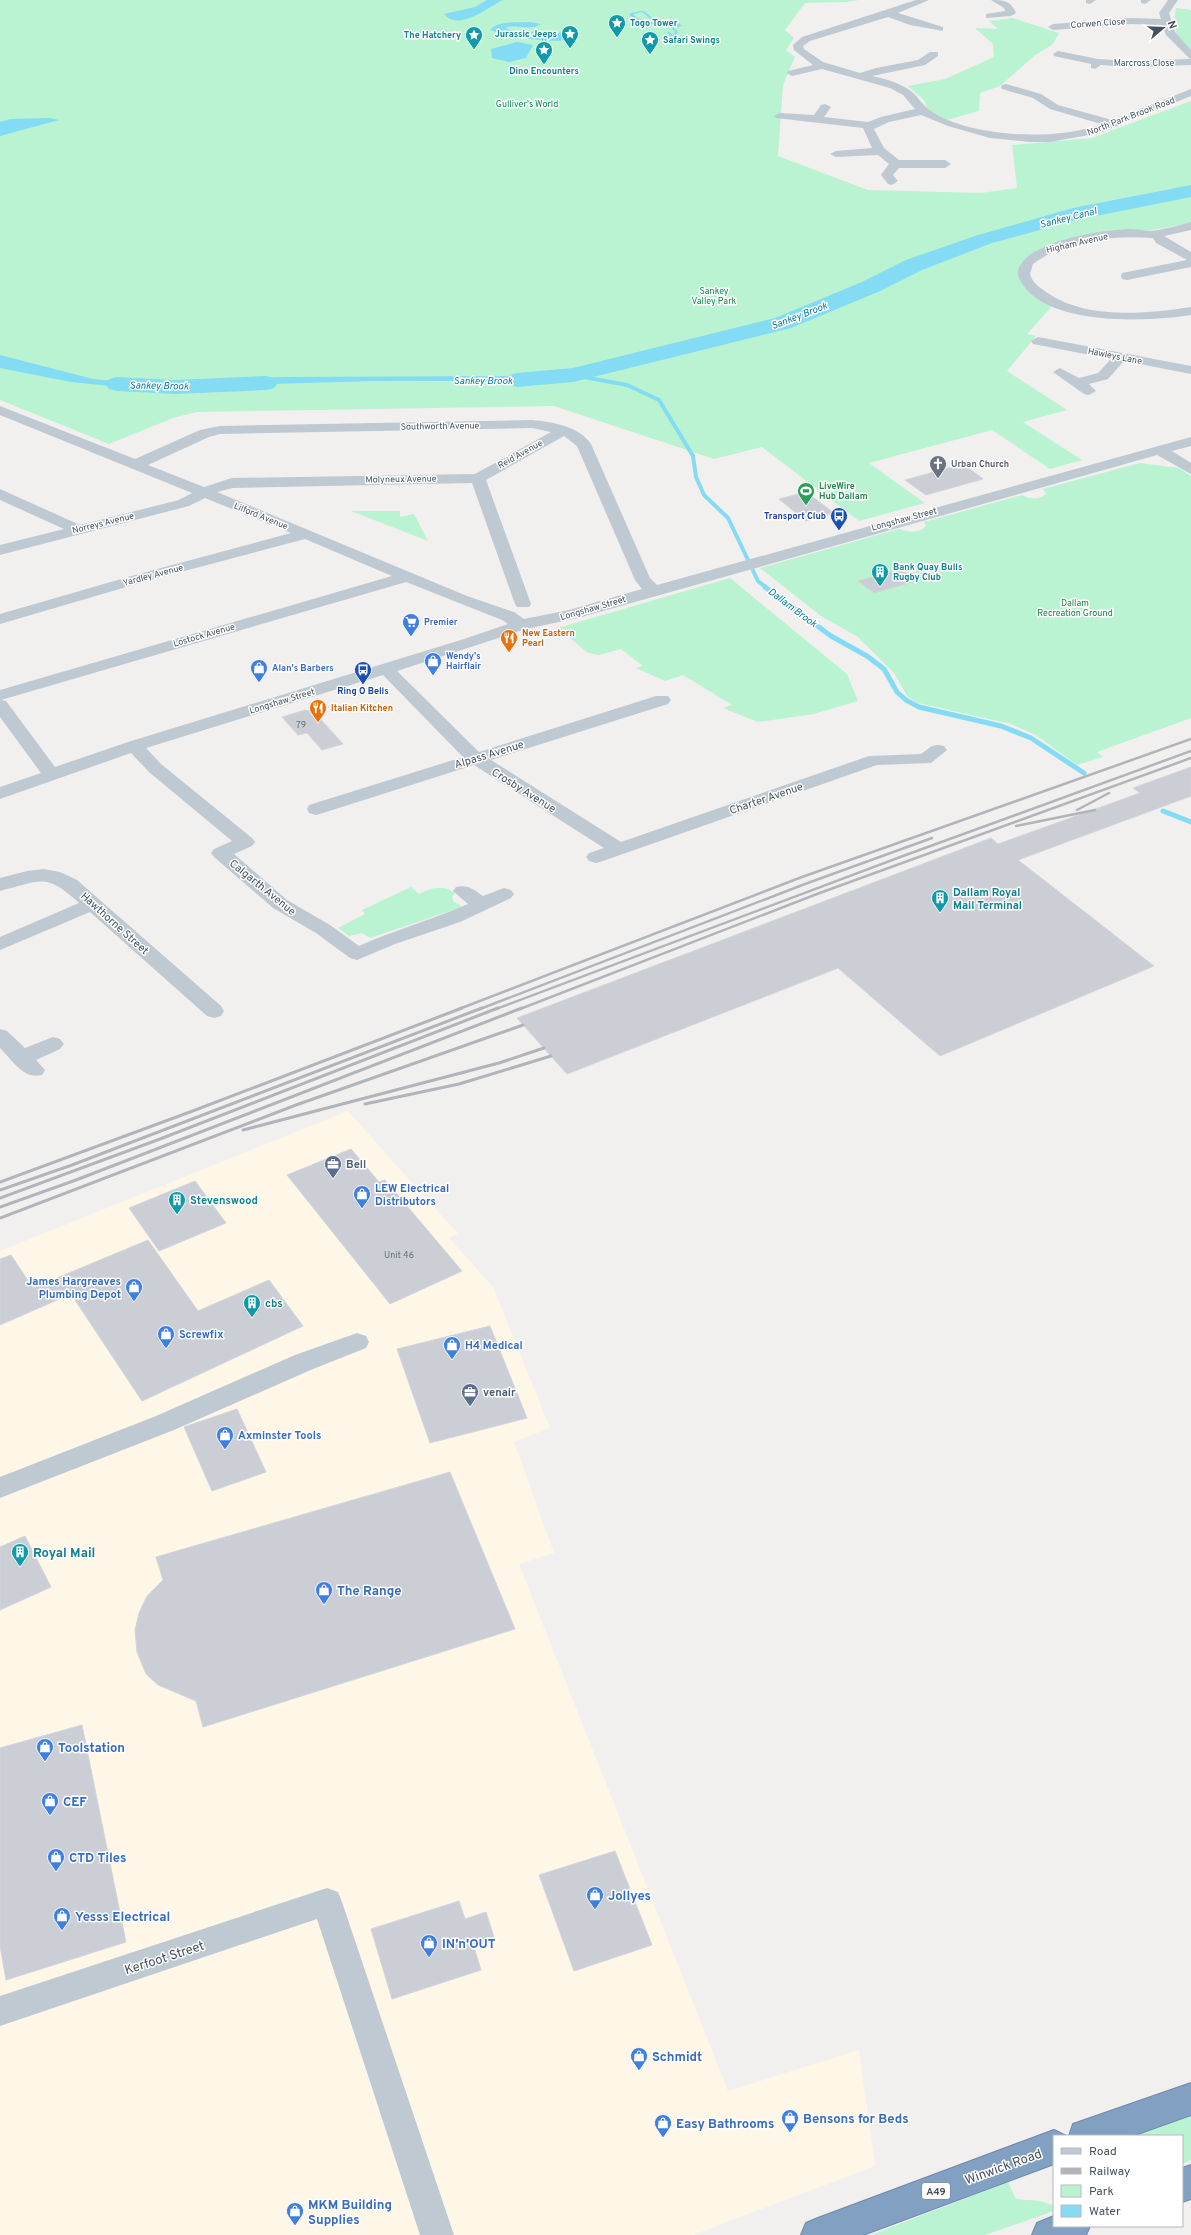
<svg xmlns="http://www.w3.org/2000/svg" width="1191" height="2235" font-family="Overpass,sans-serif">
<rect width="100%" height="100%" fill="#f2efef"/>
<path fill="#fef7e7" d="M348,1111L458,1234L449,1238L493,1287L550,1428L514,1442L554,1553L519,1564L728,2091L859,2050L875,2166L693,2235H0V1251Z"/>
<path fill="#baf3d1" d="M0,0H859L846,2L805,3L785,30L794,38L786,50L795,57L783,85L778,156L868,190L981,193L1017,188L1012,145L1092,138L1191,101V223L1152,230L1115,231L1033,253C998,274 1035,293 1053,305L1027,334L1036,336L1007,371L1067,410L1023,422L1082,460L1050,469L992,430L869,463L925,503L859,521L762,447L714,459L554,406L197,412L173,418L109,444L0,400Z
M1176,8L1191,10V56C1176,39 1172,29 1176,8Z
M1013,18L1059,33L1053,44L1034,56L1000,86L980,93L979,111L947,120L928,110L924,100L908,86L945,79L994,57L993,44L975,28L998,29L989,21Z
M1140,463L1179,468L1191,476V718L1097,752L1103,757L1077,765L1036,735L1011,724L918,703L907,696L894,673L858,637L821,616L760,568L899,529C908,532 919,534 926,526L924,522L1022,495C1029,499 1039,500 1046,494L1043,489Z
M351,511H400V517L414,514L428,541Z
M730,578L847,674L858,701L814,714L758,722L723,708L732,705L683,675L665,681L636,668L643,666L621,649L599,655L588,653L558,628Z
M411,887L419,894C432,888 441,884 455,893L452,897L454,902L462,906L455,911L453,910L370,938L362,933L349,936L338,928L365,914L362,910Z
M1191,2114V2160L1182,2164V2136H1132Z
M1008,2182L1016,2199L1040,2201L1054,2206V2211L985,2235H871Z"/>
<path fill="#83dbf4" d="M487,0H503C488,7 459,32 444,14L475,7Z
M642,11C649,13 648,16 653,18C662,22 669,22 679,23L682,26L674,28L678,32L676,36L669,37V34L666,31L671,33L673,36L675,32L671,28L679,24H665L652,20L642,12L633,14C640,23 651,19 660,25H658L640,22L629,15L631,13Z
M530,22L541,24C531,32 515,23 505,28L516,32L564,33L570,38C557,46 504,35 490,30C498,20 518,23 530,22Z
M517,42L533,45L526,58L509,62L492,58L491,49Z
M49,118L59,120L0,136V122L10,119Z
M0,355L93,379L127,382L283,377L523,376L566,371L569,379L548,381H374L129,388L71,382L0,368Z"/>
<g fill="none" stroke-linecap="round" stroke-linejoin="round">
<path stroke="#83dbf4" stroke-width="4" d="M573,375L627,385L659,400L693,456L696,477L704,495L728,518L758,581L767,588"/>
<path stroke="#83dbf4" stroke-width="5" d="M765,587L831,636L867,656L884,669L897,692L906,700L919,707L1001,726L1031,738L1084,773
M1163,811L1191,822"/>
<path fill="#83dbf4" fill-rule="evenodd" d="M1191,185V197L1076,220L992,243L922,270L878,292L791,328L573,382L517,387L509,385L505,380L509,375L517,373L573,368L775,318L862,282L906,260L978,235L1073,208Z
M266,376L274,378L278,383L274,388L266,390L175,394L117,391L109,389L105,384L109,379L117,377L175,380Z"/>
</g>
<path fill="#cbced4" stroke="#d2d5db" d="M963,464L983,479L926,495L905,480Z
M806,492L834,513L806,521L779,499Z
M900,569L916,581L874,593L858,581Z
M305,710L314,712L343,744L322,750L307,733L298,735L282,717Z
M1191,767V796L1018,860L1154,966L940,1056L838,968L567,1074L517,1018L991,838L998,844L1140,793L1133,788Z
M351,1149L379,1182L385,1180L462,1271L390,1304L287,1175Z
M195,1181L226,1223L159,1251L129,1208Z
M148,1240L198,1311L269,1280L303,1326L142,1401L71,1294L0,1325V1259L11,1255L33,1288Z
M490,1326L527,1418L430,1443L397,1349Z
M237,1409L266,1472L212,1491L184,1427Z
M450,1472L515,1629L203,1727L196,1701L158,1685L146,1674L137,1652L135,1630L139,1613L147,1596L163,1580L156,1557Z
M25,1536L51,1587L0,1610V1547Z
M82,1725L126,1942L6,1980L0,1946V1748Z
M615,1851L652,1945L574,1971L539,1875Z
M459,1901L465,1919L486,1912L495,1940L474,1947L481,1970L392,1999L371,1929Z"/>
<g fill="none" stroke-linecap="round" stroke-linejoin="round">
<defs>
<path id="highway" d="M1191,2083V2115L1132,2136H1069L1073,2124Z
M1054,2130L1066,2136H1054V2164L863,2235H801L806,2223L818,2218Z
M1191,2165V2199L1182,2202V2168Z
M1054,2216V2226H1090L1086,2235H1032L1037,2223Z"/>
</defs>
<use href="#highway" stroke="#6e8bae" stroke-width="2"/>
<path fill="#bec9d2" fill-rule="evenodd" d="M916,0H929L898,13L943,27V31L910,25L888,17L810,41L803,46L804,49L823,62L860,73L876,68L918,60L930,52H938V56L925,65L872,76C886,79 901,83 912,92C919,98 923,106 931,111C971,138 1058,141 1101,124L1050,109L1033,98L1002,89L1001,87L1002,85L1006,84L1041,94L1058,105L1112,120L1191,89V96L1100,133L1050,142H1030L990,138L948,126L921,115L889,122L874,129L884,148L899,160H945L951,164L945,168H899L893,175L898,181L892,185L888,184L881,175L889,164L878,155L836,157L830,154L836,151L872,148L863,128L776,118L774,116L780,113L814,115L821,105L825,104L831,107L824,117L868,122L881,117L915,109L903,95L890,88L822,69L792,76L787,73L788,71L813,65L794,50L793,45L802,37Z
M991,0C1004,0 1011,1 1016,13L1011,16L986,18V14L1005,11L1004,8Z
M1086,0H1096L1090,4L1086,3Z
M1141,0H1151L1145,4L1141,3Z
M1168,0H1178L1169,13L1175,32L1191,50V65L1128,67L1101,65L1095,69L1091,68V64L1054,56L1053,54L1058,51L1098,59L1128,61L1190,59L1166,35L1162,25L1131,24L1053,30L1048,27L1053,24L1131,18L1161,19L1159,13Z
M1191,222V230L1164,236L1191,252V267L1127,280L1122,279L1121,276L1122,273L1187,260L1156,243L1153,238C1114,235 1065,240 1033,264L1030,274C1032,282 1039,287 1046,292C1086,320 1146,314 1191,307V315C1148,322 1041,327 1019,278C1014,267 1026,257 1034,252C1062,237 1097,231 1128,229C1138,229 1149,232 1158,230C1169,228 1180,225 1191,222Z
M1038,337L1191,366V374L1124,361L1108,379L1089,384L1096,391L1089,395L1084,394L1053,372L1060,368L1079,378L1098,373L1111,359L1033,344L1031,341Z
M0,406L135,459L200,430L220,426L532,420C552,422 579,426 591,444L650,578L657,585L1191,437V446L1172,451L1191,463V474L1157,455L578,618L526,629L397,671L479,752L656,696H668L671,700L668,704L491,760L621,842L869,756L921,754L932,746L938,745L944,746L947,750L931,763L877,765L603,861L596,863L589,861L586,857L589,853L604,848L474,765L323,813L316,815L309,813L307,809L309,805L463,757L383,675L146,748L161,764L252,838L255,842L252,846L234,854L287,900L330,925L359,946C394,930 432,920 468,904L453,891L456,887C468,884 474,890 483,896L504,888L511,890L514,894L511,898L460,922L395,944L357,960L350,958L316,933L273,908L214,857L211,853L214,849L232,841L149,772L131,753L0,799V787L41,773L0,717V690L392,576L305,539L147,581L0,624V614L135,575L291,533L205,498L189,506L0,555V545L64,529L0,500V489L80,525L179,500L192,493L0,415ZM532,428L551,432L475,474L232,478L204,487L148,465L209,437L220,434ZM564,436L577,446L635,580L642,589L569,610L524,619L514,612L467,596L217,492L233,488L472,483L515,604L517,607H529L531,604L486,480ZM406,582L502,620L508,624L464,639L128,742L55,767L6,701L1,700Z
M44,869L60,872L77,880L221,1006L224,1011L221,1016L214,1018L207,1016L90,912L0,950V937L79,903C45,872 41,881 0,891V878L27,871Z
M0,1029L7,1031L25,1048L53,1037L60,1039L64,1044L60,1049L36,1060L45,1070L42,1075C24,1080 12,1060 0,1048Z
M357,1333L366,1336L369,1342L366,1348L313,1369L174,1430L0,1498V1477L156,1416L295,1355Z
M327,1888L338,1892L342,1902L454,2235H420L317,1919L0,2026V1996Z"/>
<use href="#highway" fill="#82a0c2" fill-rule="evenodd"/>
<path stroke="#b1b4ba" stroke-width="2.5" d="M1077,810L1109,793
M1016,826L1095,810
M459,1009L802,877L1191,739
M480,1009L805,884L932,838
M496,1009L903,856L1191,751
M520,1009L817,894L1191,758"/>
<path stroke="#b1b4ba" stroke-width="3" d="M365,1104L459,1084L551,1056
M243,1130L499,1063L544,1048
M0,1182L190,1112L462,1008
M0,1190L72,1165L482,1008
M0,1198L160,1139L498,1008
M0,1207L76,1180L522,1008
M0,1218L296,1105L523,1025"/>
</g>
<defs>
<symbol id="sight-pin" viewBox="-11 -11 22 30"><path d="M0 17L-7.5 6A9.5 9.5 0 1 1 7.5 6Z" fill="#0f9aa8" stroke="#fff"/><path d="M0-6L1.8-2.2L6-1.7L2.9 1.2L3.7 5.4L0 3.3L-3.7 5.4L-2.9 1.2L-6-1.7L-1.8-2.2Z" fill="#fff"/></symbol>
<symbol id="church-pin" viewBox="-11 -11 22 30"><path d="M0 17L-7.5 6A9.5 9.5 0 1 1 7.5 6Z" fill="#6b7280" stroke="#fff"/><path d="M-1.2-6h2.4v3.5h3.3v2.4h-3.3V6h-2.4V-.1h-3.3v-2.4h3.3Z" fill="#fff"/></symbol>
<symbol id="stadium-pin" viewBox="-11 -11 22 30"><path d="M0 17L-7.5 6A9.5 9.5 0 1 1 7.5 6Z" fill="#2e9e5b" stroke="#fff"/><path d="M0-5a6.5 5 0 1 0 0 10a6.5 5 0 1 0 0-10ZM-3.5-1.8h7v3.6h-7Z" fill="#fff"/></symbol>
<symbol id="bus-pin" viewBox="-11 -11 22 30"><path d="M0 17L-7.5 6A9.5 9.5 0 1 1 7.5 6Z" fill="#1a4fb4" stroke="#fff"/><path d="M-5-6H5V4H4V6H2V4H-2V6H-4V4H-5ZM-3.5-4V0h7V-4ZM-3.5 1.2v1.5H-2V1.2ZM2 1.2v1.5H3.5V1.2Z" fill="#fff"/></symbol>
<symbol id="building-pin" viewBox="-11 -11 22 30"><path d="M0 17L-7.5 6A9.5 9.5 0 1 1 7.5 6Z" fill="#0f9aa8" stroke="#fff"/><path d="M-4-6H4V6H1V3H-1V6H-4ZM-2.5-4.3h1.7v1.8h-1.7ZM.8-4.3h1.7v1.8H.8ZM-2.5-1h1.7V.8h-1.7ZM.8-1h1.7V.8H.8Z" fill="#fff"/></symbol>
<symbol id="supermarket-pin" viewBox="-11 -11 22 30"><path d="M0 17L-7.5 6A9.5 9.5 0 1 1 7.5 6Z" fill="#3f7fe0" stroke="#fff"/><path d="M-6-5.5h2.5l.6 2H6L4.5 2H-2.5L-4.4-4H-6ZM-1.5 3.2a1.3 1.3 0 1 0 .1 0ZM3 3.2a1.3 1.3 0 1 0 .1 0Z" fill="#fff"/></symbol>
<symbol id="restaurant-pin" viewBox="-11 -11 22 30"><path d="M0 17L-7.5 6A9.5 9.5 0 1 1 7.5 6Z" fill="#e8710a" stroke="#fff"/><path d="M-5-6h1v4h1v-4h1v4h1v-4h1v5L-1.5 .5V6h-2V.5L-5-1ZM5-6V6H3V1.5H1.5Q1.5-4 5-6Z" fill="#fff"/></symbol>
<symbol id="shop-pin" viewBox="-11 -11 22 30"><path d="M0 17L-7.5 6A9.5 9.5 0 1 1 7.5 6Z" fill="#3f7fe0" stroke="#fff"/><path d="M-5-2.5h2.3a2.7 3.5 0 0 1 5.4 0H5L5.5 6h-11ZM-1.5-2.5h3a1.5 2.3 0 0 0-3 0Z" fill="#fff"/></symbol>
<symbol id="office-pin" viewBox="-11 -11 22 30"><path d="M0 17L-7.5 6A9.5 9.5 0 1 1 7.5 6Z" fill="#5c6f8a" stroke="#fff"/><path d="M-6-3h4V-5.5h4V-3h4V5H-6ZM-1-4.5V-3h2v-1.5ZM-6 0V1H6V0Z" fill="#fff"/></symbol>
</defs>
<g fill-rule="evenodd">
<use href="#sight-pin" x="607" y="13" width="20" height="27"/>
<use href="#sight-pin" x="560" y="24" width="20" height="27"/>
<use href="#sight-pin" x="464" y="25" width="20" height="27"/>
<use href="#sight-pin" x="640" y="30" width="20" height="27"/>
<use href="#sight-pin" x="534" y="40" width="20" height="27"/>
<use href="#church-pin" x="928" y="454" width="20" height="27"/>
<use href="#stadium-pin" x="796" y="481" width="20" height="27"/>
<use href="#bus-pin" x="829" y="506" width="20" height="27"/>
<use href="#building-pin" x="870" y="562" width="20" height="27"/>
<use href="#supermarket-pin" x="401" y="612" width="20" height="27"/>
<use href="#restaurant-pin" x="499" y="628" width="20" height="27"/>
<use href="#shop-pin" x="423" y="651" width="20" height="27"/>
<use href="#shop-pin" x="249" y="658" width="20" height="27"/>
<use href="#bus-pin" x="353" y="660" width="20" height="27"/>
<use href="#restaurant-pin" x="308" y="698" width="20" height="27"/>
<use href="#building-pin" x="930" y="888" width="20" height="27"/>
<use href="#office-pin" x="323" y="1154" width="20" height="27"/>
<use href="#shop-pin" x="352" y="1184" width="20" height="27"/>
<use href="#building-pin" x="167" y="1190" width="20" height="27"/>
<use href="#shop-pin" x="124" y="1277" width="20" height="27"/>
<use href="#building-pin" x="242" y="1293" width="20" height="27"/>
<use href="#shop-pin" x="156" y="1324" width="20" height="27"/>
<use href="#shop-pin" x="442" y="1335" width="20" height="27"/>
<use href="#office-pin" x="460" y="1382" width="20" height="27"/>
<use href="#shop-pin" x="215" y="1425" width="20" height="27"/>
<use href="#building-pin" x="10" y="1542" width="20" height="27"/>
<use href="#shop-pin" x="314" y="1580" width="20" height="27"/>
<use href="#shop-pin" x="35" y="1737" width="20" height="27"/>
<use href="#shop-pin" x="40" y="1791" width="20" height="27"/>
<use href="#shop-pin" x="46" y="1847" width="20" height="27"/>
<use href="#shop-pin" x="585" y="1885" width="20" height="27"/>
<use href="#shop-pin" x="52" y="1906" width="20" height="27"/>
<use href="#shop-pin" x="419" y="1933" width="20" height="27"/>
<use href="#shop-pin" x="629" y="2046" width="20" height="27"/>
<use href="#shop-pin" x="780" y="2108" width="20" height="27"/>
<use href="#shop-pin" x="653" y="2113" width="20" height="27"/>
<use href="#shop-pin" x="285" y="2201" width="20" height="27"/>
</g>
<g text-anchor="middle" stroke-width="3" stroke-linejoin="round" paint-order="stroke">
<g font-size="9" font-weight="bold" fill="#0d838f" stroke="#fff" text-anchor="start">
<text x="630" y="26">Togo Tower</text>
<text x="557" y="37" text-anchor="end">Jurassic Jeeps</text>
<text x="461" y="38" text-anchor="end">The Hatchery</text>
<text x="663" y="43">Safari Swings</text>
<text x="544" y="74" text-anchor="middle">Dino Encounters</text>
<text x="893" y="570">Bank Quay Bulls<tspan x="893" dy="10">Rugby Club</tspan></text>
</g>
<g font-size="9" fill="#45525e" stroke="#fff">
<text transform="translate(1098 23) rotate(-4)" y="3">Corwen Close</text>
<text x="1144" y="66">Marcross Close</text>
<text transform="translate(1131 116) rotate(-21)" y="3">North Park Brook Road</text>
<text transform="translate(1077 243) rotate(-13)" y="3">Higham Avenue</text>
<text transform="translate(1115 356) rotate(11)" y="3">Hawleys Lane</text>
<text transform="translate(440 426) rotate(-1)" y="3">Southworth Avenue</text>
<text transform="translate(520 454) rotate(-29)" y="3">Reid Avenue</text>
<text transform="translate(401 479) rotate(-1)" y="3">Molyneux Avenue</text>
<text transform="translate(261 516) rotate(22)" y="3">Lilford Avenue</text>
<text transform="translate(904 519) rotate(-15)" y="3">Longshaw Street</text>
<text transform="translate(103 523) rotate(-14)" y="3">Norreys Avenue</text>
<text transform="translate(153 575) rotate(-15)" y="3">Yardley Avenue</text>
<text transform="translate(593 608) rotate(-16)" y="3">Longshaw Street</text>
<text transform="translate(204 635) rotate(-16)" y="3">Lostock Avenue</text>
<text transform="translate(282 701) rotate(-17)" y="3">Longshaw Street</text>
</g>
<g font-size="9" fill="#0f874d" stroke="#fff">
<text x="527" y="107">Gulliver's World</text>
<text x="714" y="294">Sankey<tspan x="714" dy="10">Valley Park</tspan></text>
<text x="1075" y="606">Dallam<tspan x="1075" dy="10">Recreation Ground</tspan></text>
</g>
<g font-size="9" font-weight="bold" fill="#5b616d" stroke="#fff" text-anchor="start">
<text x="951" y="467">Urban Church</text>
</g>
<g font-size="9" font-weight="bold" fill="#27864d" stroke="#fff" text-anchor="start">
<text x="819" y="489">LiveWire<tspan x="819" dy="10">Hub Dallam</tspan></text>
</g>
<g font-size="9" font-weight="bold" fill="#164399" stroke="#fff" text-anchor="end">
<text x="826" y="519">Transport Club</text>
<text x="363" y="694" text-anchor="middle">Ring O Bells</text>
</g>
<g font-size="9" font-weight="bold" fill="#366cbe" stroke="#fff" text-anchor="start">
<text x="424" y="625">Premier</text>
<text x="446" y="659">Wendy's<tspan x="446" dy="10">Hairflair</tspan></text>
<text x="272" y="671">Alan's Barbers</text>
</g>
<g font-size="9" font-weight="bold" fill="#c56008" stroke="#fff" text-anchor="start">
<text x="522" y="636">New Eastern<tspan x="522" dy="10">Pearl</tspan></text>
<text x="331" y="711">Italian Kitchen</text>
</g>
<g font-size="9" fill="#66717c">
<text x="301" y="728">79</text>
<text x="399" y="1258">Unit 46</text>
</g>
<g font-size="10" font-style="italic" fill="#037b9e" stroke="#fff">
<text transform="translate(1068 217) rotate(-14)" y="4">Sankey Canal</text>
<text transform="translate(799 315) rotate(-21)" y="4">Sankey Brook</text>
<text x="483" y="384">Sankey Brook</text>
<text transform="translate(159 385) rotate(1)" y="4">Sankey Brook</text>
<text transform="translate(793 607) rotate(37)" y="4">Dallam Brook</text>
</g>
<rect fill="#fff" stroke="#7d868e" stroke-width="1" x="922" y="2183" width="28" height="16" rx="3"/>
<g font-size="10" font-weight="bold" fill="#45525e">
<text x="936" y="2195">A49</text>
</g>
<g font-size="11" fill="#45525e" stroke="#fff">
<text transform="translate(489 754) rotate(-17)" y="4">Alpass Avenue</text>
<text transform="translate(524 790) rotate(32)" y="4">Crosby Avenue</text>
<text transform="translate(766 798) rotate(-19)" y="4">Charter Avenue</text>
<text transform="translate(263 887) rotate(39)" y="4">Calgarth Avenue</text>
<text transform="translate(115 923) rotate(42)" y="4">Hawthorne Street</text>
</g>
<g font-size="11" font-weight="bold" fill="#0d838f" stroke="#fff" text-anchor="start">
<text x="953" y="896">Dallam Royal<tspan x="953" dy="13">Mail Terminal</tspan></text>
<text x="190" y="1204">Stevenswood</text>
<text x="265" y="1307">cbs</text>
</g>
<g font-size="11" font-weight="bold" fill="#4e5e75" stroke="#fff" text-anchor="start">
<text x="346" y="1168">Bell</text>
<text x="483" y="1396">venair</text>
</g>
<g font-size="11" font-weight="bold" fill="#366cbe" stroke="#fff" text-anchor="start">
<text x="375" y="1192">LEW Electrical<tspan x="375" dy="13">Distributors</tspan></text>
<text x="121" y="1285" text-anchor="end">James Hargreaves<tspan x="121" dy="13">Plumbing Depot</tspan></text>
<text x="179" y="1338">Screwfix</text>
<text x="465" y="1349">H4 Medical</text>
<text x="238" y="1439">Axminster Tools</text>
</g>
<g font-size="13" font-weight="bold" fill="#0d838f" stroke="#fff" text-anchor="start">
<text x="33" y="1557">Royal Mail</text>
</g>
<g font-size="13" font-weight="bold" fill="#366cbe" stroke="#fff" text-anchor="start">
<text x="337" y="1595">The Range</text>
<text x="58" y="1752">Toolstation</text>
<text x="63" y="1806">CEF</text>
<text x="69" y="1862">CTD Tiles</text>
<text x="608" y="1900">Jollyes</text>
<text x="75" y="1921">Yesss Electrical</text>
<text x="442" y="1948">IN'n'OUT</text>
<text x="652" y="2061">Schmidt</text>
<text x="803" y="2123">Bensons for Beds</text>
<text x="676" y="2128">Easy Bathrooms</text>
<text x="308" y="2209">MKM Building<tspan x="308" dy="15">Supplies</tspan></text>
</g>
<g font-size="13" fill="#45525e" stroke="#fff">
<text transform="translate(164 1957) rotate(-18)" y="5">Kerfoot Street</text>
<text transform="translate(1003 2166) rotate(-20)" y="5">Winwick Road</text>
</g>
</g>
<rect x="1053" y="2135" width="130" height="92" fill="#ffffff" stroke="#b5babf"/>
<rect x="1061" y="2148" width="20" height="6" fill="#bec9d2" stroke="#b5babf"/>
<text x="1089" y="2155" font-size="12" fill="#45525e">Road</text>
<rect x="1061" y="2168" width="20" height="6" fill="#b1b4ba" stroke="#b5babf"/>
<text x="1089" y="2175" font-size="12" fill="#45525e">Railway</text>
<rect x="1061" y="2185" width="20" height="12" fill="#baf3d1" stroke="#b5babf"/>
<text x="1089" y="2195" font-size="12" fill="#45525e">Park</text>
<rect x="1061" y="2205" width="20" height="12" fill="#83dbf4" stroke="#b5babf"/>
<text x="1089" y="2215" font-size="12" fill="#45525e">Water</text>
<g transform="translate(1163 28) rotate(71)" stroke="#ffffff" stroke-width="3" paint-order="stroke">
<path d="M0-3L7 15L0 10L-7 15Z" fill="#45525e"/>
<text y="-6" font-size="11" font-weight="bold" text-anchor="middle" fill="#45525e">N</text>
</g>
</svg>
